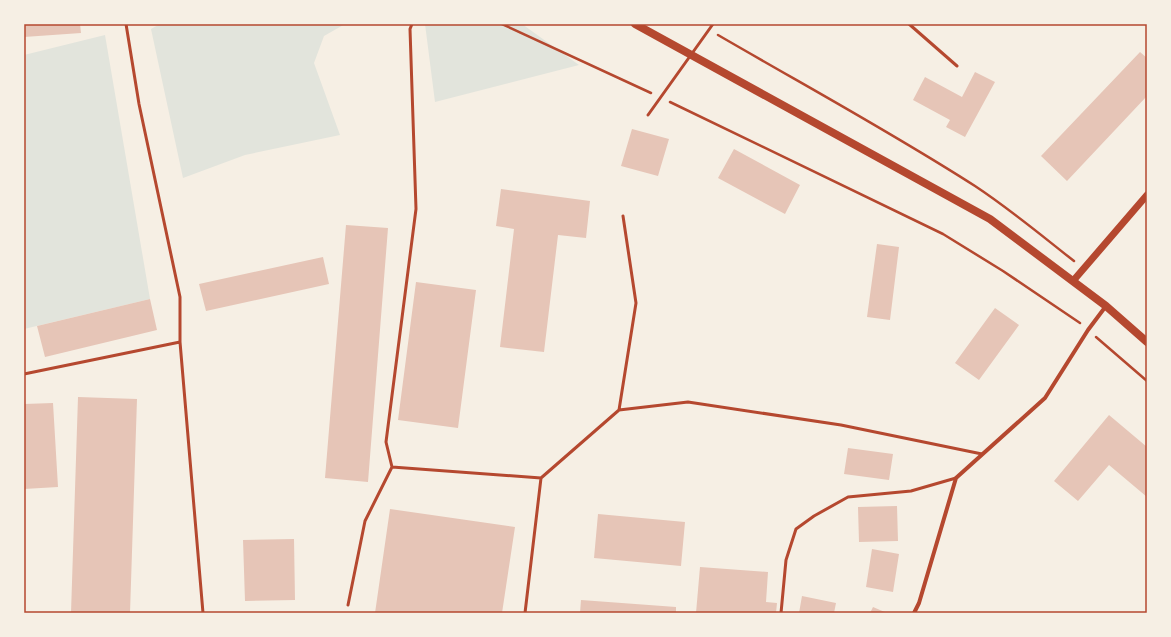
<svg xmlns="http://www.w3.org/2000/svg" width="1171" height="637" font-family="Arial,sans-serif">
<rect width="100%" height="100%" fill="#f6efe4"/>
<path fill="#e2e4dc" d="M160,24H345L324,36L314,63L340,135L245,155L183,178L151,29Z
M425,24H522L579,65L435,102Z
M105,35L150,299L24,329V55Z"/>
<path fill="#e6c5b7" d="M24,24H80L81,33L24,37Z
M1140,52L1147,58V96L1067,181L1041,156Z
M975,72L995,82L965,137L946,127L950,120L913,100L925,77L962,97Z
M632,129L669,139L658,176L621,166Z
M734,149L800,185L785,214L718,178Z
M501,189L590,201L586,238L558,235L544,352L500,347L514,229L496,226Z
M346,225L388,228L368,482L325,478Z
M877,244L899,247L890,320L867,317Z
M323,257L329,284L206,311L199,284Z
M416,282L476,290L458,428L398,420Z
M150,299L157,330L45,357L37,326Z
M995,308L1019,325L979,380L955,363Z
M78,397L137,399L130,613H71Z
M53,403L58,487L24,489V404Z
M1109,415L1147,447V497L1109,465L1078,501L1054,481Z
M848,448L893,454L889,480L844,474Z
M897,506L898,541L859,542L858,507Z
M390,509L515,527L502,613H375Z
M598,514L685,522L681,566L594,558Z
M294,539L295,600L245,601L243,540Z
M872,549L899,554L893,592L866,587Z
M700,567L768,572L766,602L777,603L776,613H696Z
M802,596L836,603L834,613H799Z
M581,600L676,607V613H580Z
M873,607L887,613H870Z"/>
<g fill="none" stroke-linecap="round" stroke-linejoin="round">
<path stroke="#b5482f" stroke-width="2.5" d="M502,24L651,93
M718,35C804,85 891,132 975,186C1010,209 1042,236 1074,261
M670,102L943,234L1003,271L1080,323
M1096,337L1147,381"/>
<path stroke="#b5482f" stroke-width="3" d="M126,24L139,104L180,297V342L203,613
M909,24L957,66
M648,115L713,24
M24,374L180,342
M619,410L688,402L841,425L982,454
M392,467L386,442L416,209L410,29L412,24
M348,605L365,521L392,467L541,478L619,410L636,303L623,216
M525,613L541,478
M781,613L786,560L796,529L814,516L848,497L911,491L956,478"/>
<path stroke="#b5482f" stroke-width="4" d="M914,613L919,603L956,478L1045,398L1088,330L1106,306"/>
<path stroke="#b5482f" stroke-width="7" d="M1073,281L1147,195"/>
<path stroke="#b5482f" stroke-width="8" d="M635,24L990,219L1106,306L1147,342"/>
</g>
<rect width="1171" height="637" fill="none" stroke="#f6efe4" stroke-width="50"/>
<rect x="25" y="25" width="1121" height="587" fill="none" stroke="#b5482f" stroke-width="1.5"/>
</svg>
